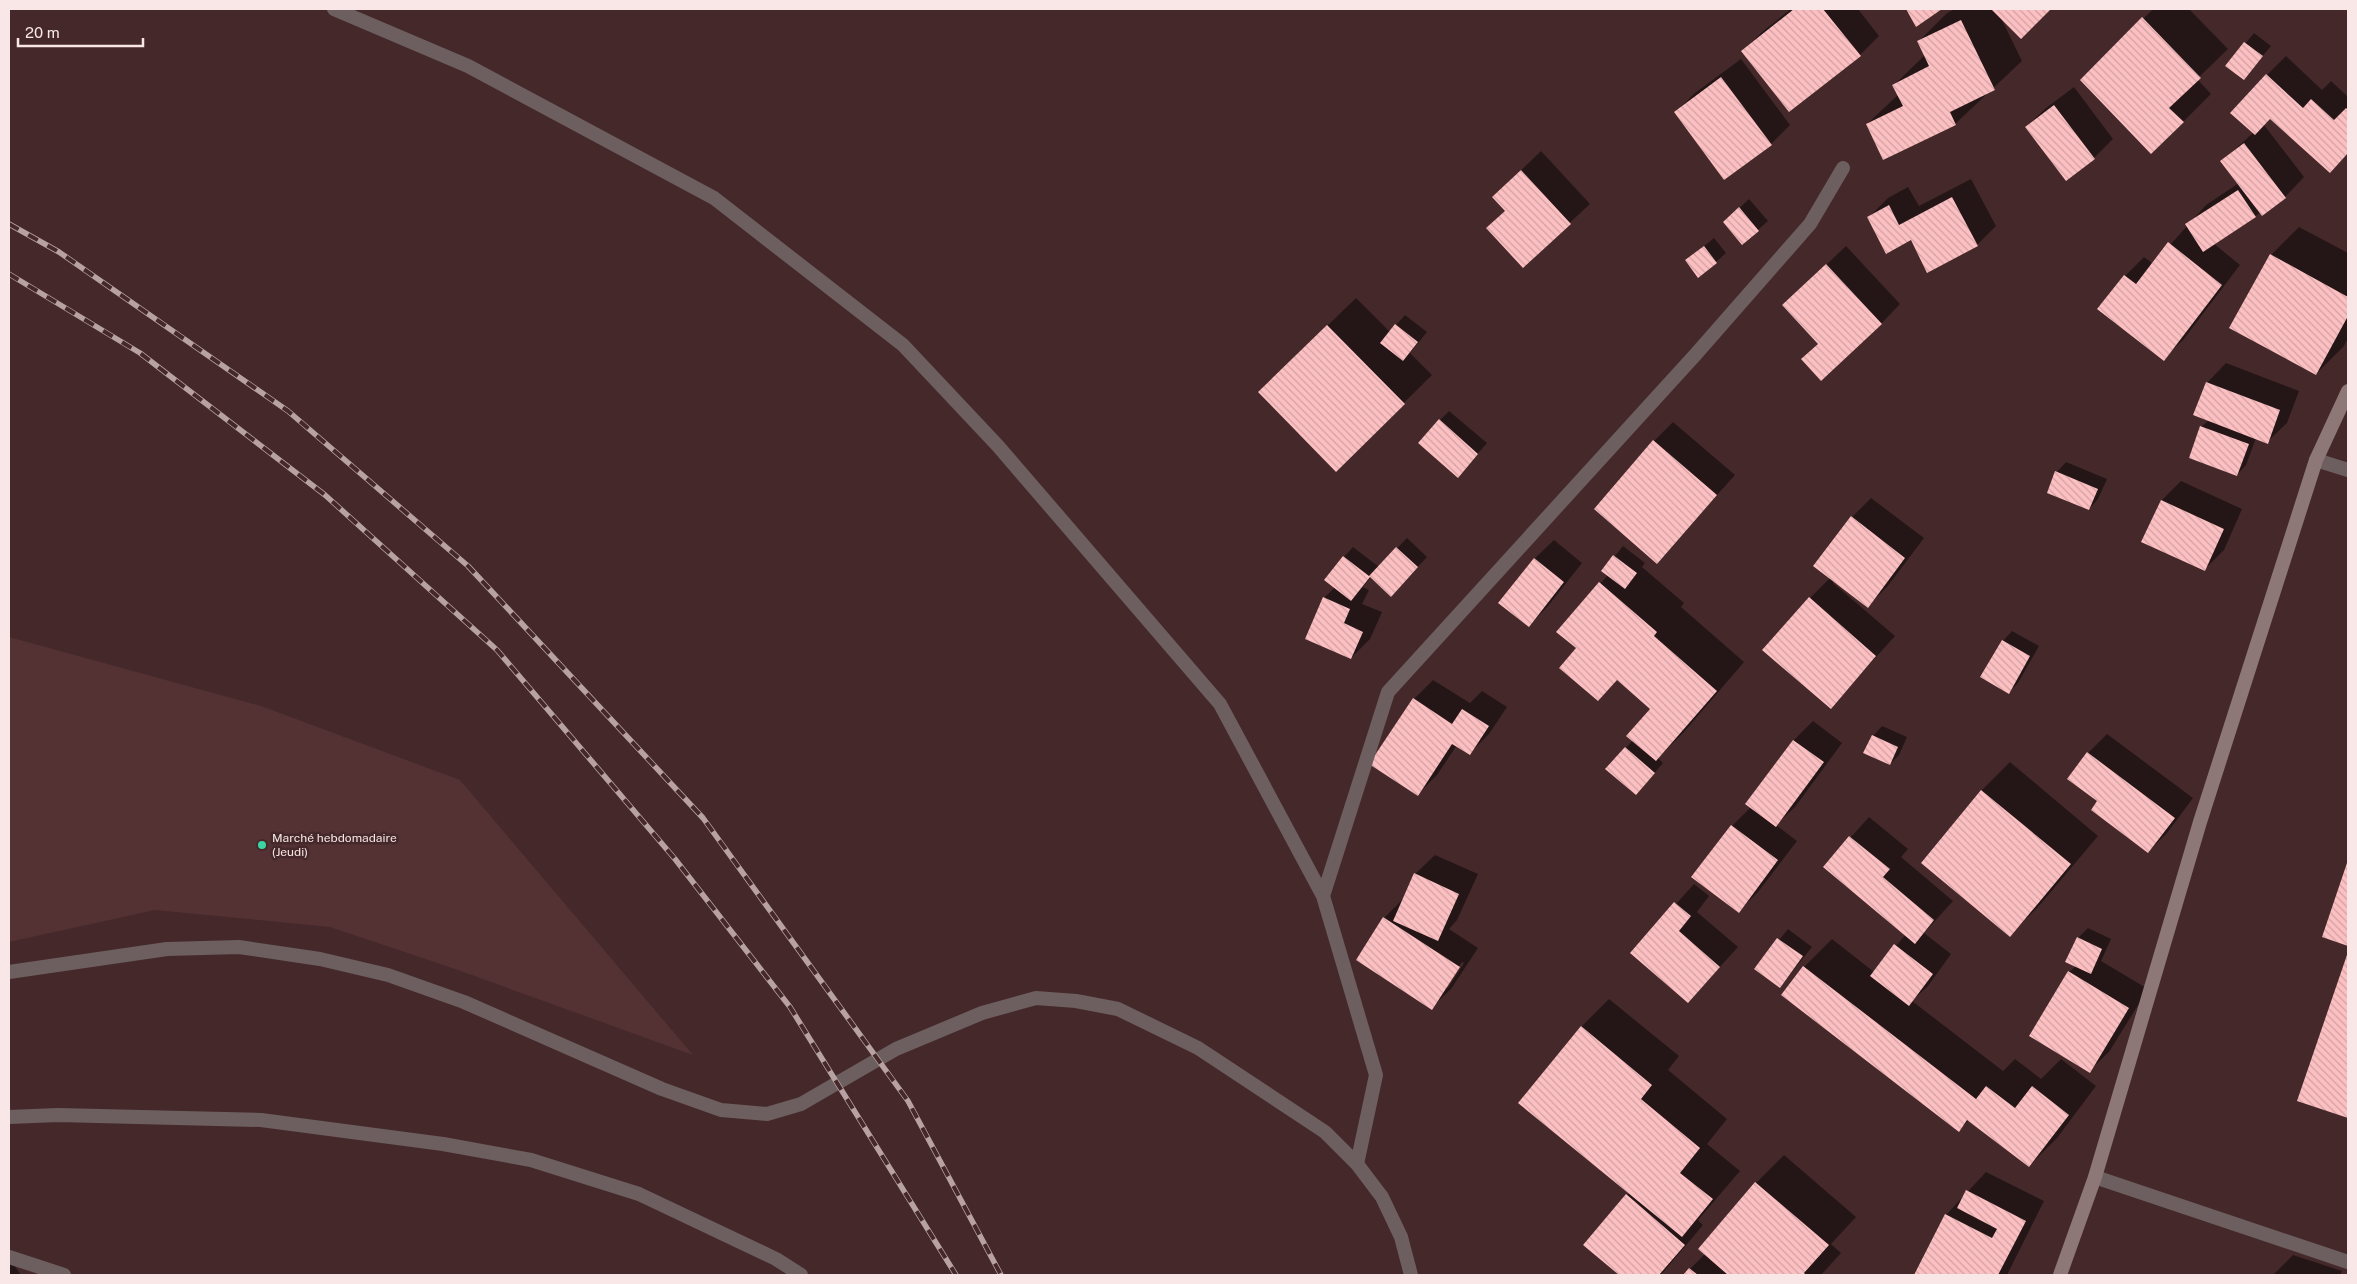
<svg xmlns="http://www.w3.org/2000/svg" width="2357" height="1284" font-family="'Public Sans',sans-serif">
<defs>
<pattern id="building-back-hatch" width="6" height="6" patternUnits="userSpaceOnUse" patternTransform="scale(1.25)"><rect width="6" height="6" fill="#fdc0c2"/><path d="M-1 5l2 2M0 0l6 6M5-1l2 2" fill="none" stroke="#d0a1a3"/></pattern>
</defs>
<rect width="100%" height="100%" fill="#45292a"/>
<path fill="#543133" d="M9,637L261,706L460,780L693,1055L455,969L330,927L155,910L9,942Z"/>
<path fill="#0007" fill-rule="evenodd" d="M1791,9H1858L1879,36L1860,55L1743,51L1762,32Z
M1955,9H2050L2021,37L2001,18L2022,61L1955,124H1867L1898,95L1894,85L1925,55L1919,41L1947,13Z
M2153,9H2189L2228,49L2197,79L2211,94L2183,122L2082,80Z
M2254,33L2271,46L2244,78L2227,66Z
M2286,56L2322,90L2331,81L2348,97V153L2330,171L2271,118L2264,125L2304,177L2285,197L2213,243L2240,265L2183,340L2163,359L2125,276L2144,257L2153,264L2206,205L2239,183L2222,161L2254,132L2267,75Z
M1741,59L1790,125L1771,144L1676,112L1695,93Z
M2074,87L2113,139L2094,158L2026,127L2046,108Z
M1541,151L1590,204L1523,266L1506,210L1513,178Z
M1971,179L1996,226L1977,245L1911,239L1869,217L1888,198L1908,187L1919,206Z
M1749,199L1768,221L1742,244L1734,213Z
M2299,227L2348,253V338L2344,346L2316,374L2271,255Z
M1714,238L1726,253L1716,262L1687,260Z
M1846,246L1900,304L1881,324L1803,359L1819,343L1784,305Z
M1356,298L1390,332L1405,315L1427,332L1410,353L1432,375L1336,470L1288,364Z
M2226,363L2299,391L2287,423L2267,442L2256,438L2246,465L2237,475L2201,427L2209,420L2207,383Z
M1449,411L1487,443L1467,466L1440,420Z
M1673,422L1735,475L1657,562L1654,441Z
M2066,462L2107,479L2098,499L2089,509L2048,492L2057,472Z
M2181,481L2242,509L2224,550L2205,569L2162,500Z
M1871,498L1924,538L1887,587L1868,606L1834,581L1833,583L1895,636L1831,707L1810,598L1830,578L1852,517Z
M1407,538L1427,557L1400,586L1371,577L1363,587L1369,590L1362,604L1382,612L1370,639L1351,658L1324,598L1335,587L1344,557L1353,547L1379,567Z
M1554,540L1582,563L1548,606L1529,626L1534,559Z
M1623,546L1645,563L1642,567L1684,603L1681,607L1744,662L1684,732L1658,758L1663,763L1645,784L1626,748L1633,740L1652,709L1558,631L1608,575L1603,571Z
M2012,631L2039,646L2018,683L2009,692L2003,641Z
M1433,680L1470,703L1482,691L1507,707L1489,734L1470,753L1457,745L1437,775L1418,794L1414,699Z
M1813,721L1842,743L1795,807L1776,825L1797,841L1758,892L1739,911L1732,826L1751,807L1747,804L1794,740Z
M1882,726L1907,737L1899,755L1890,764L1873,736Z
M2107,734L2193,798L2167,833L2148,852L2099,801L2088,753Z
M2010,762L2098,836L2038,907L2010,935L1923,863L1982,790Z
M1869,817L1908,849L1901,857L1953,901L1924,933L1951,954L1928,986L1912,1001L2003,1071L2015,1059L2041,1079L2061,1059L2096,1086L2057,1138L2029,1166L1969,1120L1959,1130L1804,967L1832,939L1874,972L1906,934L1825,866Z
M1435,855L1478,874L1457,920L1449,929L1478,948L1451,989L1431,1008L1384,918L1403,899L1415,874ZM1462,962L1464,963L1448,988H1444Z
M2348,863V945L2323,937Z
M1694,884L1709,896L1697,912L1738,947L1688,1002L1632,953Z
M2088,928L2111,939L2101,961L2148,989L2109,1052L2089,1071L2069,972L2076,966L2078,938Z
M1788,929L1812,947L1780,987L1756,969Z
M2348,955V1116L2347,1117L2299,1100Z
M1609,999L1679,1056L1668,1070L1727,1119L1707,1144L1740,1171L1698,1220L1703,1225L1661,1275H1621L1585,1244L1630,1192L1581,1027Z
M1784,1155L1856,1217L1831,1244L1841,1253L1821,1275H1684L1705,1254L1756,1183Z
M1986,1172L2044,1201L2007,1275H1915L1946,1215Z
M2293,1255L2342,1271L2340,1275H2273Z
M9,1258L21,1275H9Z"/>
<path fill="url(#building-back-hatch)" d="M1794,9H1823L1861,56L1789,112L1741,51Z
M1906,9H1942L1916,27Z
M1991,9H2051L2021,39Z
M2142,17L2201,78L2169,108L2184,122L2151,154L2080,80Z
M1961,20L1995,90L1950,112L1956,125L1883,160L1866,124L1903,106L1892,85L1929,66L1917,41Z
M2244,42L2263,56L2244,80L2225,66Z
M2266,74L2303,108L2311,99L2334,120L2346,108L2348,110V153L2330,173L2270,119L2255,135L2230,113Z
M1721,77L1772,145L1724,180L1674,112Z
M2054,105L2095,159L2066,181L2025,127Z
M2244,143L2286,198L2262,216L2220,161Z
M1521,170L1571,224L1523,268L1486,228L1505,211L1492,197Z
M2238,190L2256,217L2203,252L2185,224Z
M1952,197L1978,246L1927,273L1911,240L1886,254L1867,217L1889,205L1899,225Z
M1739,207L1759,231L1742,245L1723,222Z
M2168,242L2222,285L2164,361L2097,309L2124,275L2136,284Z
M1704,246L1717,263L1698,278L1685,260Z
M2270,254L2348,297V316L2316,375L2229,328Z
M1826,264L1882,324L1821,381L1801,359L1818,344L1782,305Z
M1395,324L1418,342L1403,361L1380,343Z
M1327,325L1405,404L1336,472L1258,392Z
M2206,382L2280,410L2268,444L2193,415Z
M1439,419L1478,454L1458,478L1418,443Z
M2200,426L2249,444L2237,476L2189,458Z
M1653,440L1717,495L1657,564L1594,509Z
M2055,471L2098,489L2089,510L2047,493Z
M2161,500L2224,529L2205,571L2141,542Z
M1851,516L1905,558L1868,608L1813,566Z
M1396,547L1418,567L1391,597L1370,577L1351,601L1324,580L1343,556L1369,576Z
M1613,555L1637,573L1625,589L1601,571Z
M1534,558L1564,582L1529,627L1498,603Z
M1599,582L1657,632L1654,636L1717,691L1656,761L1626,736L1650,709L1617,680L1598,701L1559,668L1576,648L1556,632Z
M1323,597L1350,609L1344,623L1363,632L1351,659L1305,639Z
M1809,597L1876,656L1831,709L1762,650Z
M2002,640L2030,656L2009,694L1980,677Z
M1413,698L1452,724L1462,709L1489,726L1470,755L1452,744L1418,796L1369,764Z
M1872,735L1898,747L1890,765L1863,753Z
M1793,740L1824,762L1776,827L1745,804Z
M1625,747L1655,773L1636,795L1605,769Z
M2087,752L2175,818L2148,853L2091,810L2097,801L2067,779Z
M1981,790L2071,864L2010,937L1921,863Z
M1731,825L1778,860L1739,913L1691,877Z
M1849,836L1890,869L1883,877L1934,920L1915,944L1823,867Z
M2348,860V946L2322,937Z
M1414,873L1459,894L1438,941L1393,921Z
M1674,902L1691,916L1679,931L1720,967L1688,1003L1630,953Z
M1383,917L1460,967L1432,1010L1356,960Z
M2077,937L2102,949L2091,974L2065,962Z
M1777,938L1803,956L1780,988L1754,969Z
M1894,944L1933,974L1909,1006L1870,976Z
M2348,952V1118L2297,1101Z
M1803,966L1976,1099L1986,1086L2015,1108L2032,1086L2069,1115L2029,1167L1967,1120L1959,1132L1781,995Z
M2068,971L2129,1008L2090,1073L2029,1036Z
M1581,1026L1652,1085L1641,1099L1700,1148L1680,1173L1713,1199L1682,1237L1518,1103Z
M1755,1182L1829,1245L1804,1273L1806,1275H1728L1698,1249Z
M1966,1190L2026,1221L1998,1275H1914L1945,1214L1992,1238L1997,1229L1957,1208Z
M1626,1194L1685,1245L1659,1275H1619L1583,1245Z
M1689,1268L1698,1275H1683Z"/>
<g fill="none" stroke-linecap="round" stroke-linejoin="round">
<path stroke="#6d5f5f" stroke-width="14" d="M334,9L468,66L714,198L903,345L998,446L1220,704L1323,896
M2316,460L2348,470
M9,972L167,949L239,947L320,959L388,975L464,1002L662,1089L721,1110L767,1114L801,1104L896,1049L982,1013L1036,998L1076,1001L1118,1009L1198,1048L1325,1132L1357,1164L1382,1197L1401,1237L1411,1275
M9,1117L58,1115L261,1120L443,1144L531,1160L639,1194L776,1259L801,1275
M1357,1164L1376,1075L1323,896L1388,692L1696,354L1810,224L1843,168
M2095,1177L2348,1262
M9,1257L64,1275"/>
<path stroke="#8e7777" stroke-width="14" d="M2060,1275L2095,1177L2200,822L2316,460L2348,391"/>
<defs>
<path id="rail" d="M9,224L59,252L288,411L468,566L703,818L908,1101L1001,1275
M9,274L140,353L325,495L497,650L675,859L790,1007L956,1275"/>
</defs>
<use href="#rail" stroke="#b8a1a2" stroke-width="5.5"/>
<use href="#rail" stroke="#45292a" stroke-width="4" stroke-dasharray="11" stroke-linecap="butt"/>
</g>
<circle fill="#3dd4a3" stroke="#45292a" stroke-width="2" cx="262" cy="845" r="5"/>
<g text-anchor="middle" stroke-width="5" stroke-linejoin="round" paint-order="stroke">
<g font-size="12" fill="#f9e6e6" stroke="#45292a" text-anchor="start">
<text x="272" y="842">Marché hebdomadaire<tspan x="272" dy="14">(Jeudi)</tspan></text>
</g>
</g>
<rect width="2357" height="1284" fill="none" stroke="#f9e6e6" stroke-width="20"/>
<path d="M18 38v8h125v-8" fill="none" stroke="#f9e6e6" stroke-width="2.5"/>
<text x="25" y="38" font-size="15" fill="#f9e6e6" stroke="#45292a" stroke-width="4" paint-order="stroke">20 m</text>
</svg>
